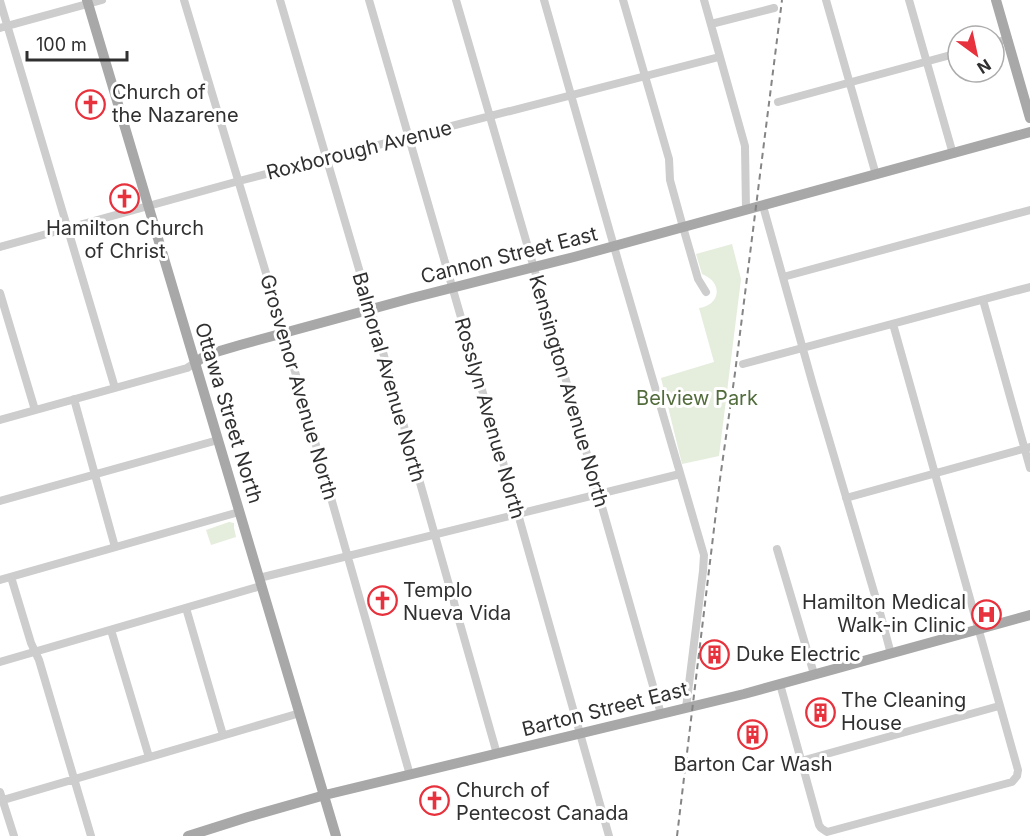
<svg xmlns="http://www.w3.org/2000/svg" width="1030" height="836" font-family="Inter,sans-serif">
<rect width="100%" height="100%" fill="#fff"/>
<path fill="#e5eddd" d="M732,244L741,279L719,456L682,464L661,378L714,362L699,308C711,307 722,296 714,283C711,278 706,276 702,274L696,254Z
M229,522L234,523V528L236,537L211,545L206,530Z"/>
<g fill="none" stroke-linecap="round" stroke-linejoin="round">
<path stroke="#cdcdcd" stroke-width="8" d="M184,0L284,333L410,775
M280,0L371,310L497,754
M369,0L518,514L609,836
M456,0L534,268L661,714
M544,0L619,264L704,555L703,571L686,708
M623,0L669,159L670,180L683,227L698,279L706,292
M704,0L745,146L746,210
M826,0L876,175
M909,0L953,154
M0,1L115,388
M711,24L774,8
M0,28L102,0
M994,43L1008,39
M778,102L958,53
M763,206L813,385L879,609L891,654
M0,247L239,181L719,57
M783,277L1030,210
M0,293L35,410
M983,300L1030,468
M743,364L1030,287
M74,399L115,547
M0,420L187,368L195,363
M846,498L1030,447
M0,501L218,440
M777,549L814,674
M11,577L31,643L39,660L91,836
M259,578L680,474
M0,580L239,512
M186,608L223,735
M111,630L149,757
M0,662L261,586
M780,684L819,825L821,828L827,832L1012,782L1017,776L1018,770L893,324
M801,761L999,706
M0,792L14,836
M0,801L300,713"/>
<path stroke="#a8a8a8" stroke-width="10" d="M87,0L336,836
M996,0L1030,118
M195,363L206,355L240,345L412,298L574,257L1030,132
M188,836L248,817L325,795L744,694L1030,615"/>
<path stroke="#858585" stroke-width="2" stroke-dasharray="6 4.5" stroke-linecap="butt" d="M677,836L720,479L735,373L782,0"/>
</g>
<defs>
<symbol id="church-ring" viewBox="-11 -11 22 22"><circle r="9.5" fill="#fff" stroke="#e7313c" stroke-width="1.5"/><path d="M-1.2-6h2.4v3.5h3.3v2.4h-3.3V6h-2.4V-.1h-3.3v-2.4h3.3Z" fill="#e7313c"/></symbol>
<symbol id="hospital-ring" viewBox="-11 -11 22 22"><circle r="9.5" fill="#fff" stroke="#e7313c" stroke-width="1.5"/><path d="M-5-5h3v3.5h4V-5h3V5h-3V1.5h-4V5h-3Z" fill="#e7313c"/></symbol>
<symbol id="building-ring" viewBox="-11 -11 22 22"><circle r="9.5" fill="#fff" stroke="#e7313c" stroke-width="1.5"/><path d="M-4-6H4V6H1V3H-1V6H-4ZM-2.5-4.3h1.7v1.8h-1.7ZM.8-4.3h1.7v1.8H.8ZM-2.5-1h1.7V.8h-1.7ZM.8-1h1.7V.8H.8Z" fill="#e7313c"/></symbol>
</defs>
<g fill-rule="evenodd">
<use href="#church-ring" x="74" y="88" width="33" height="33"/>
<use href="#church-ring" x="108" y="182" width="33" height="33"/>
<use href="#church-ring" x="366" y="584" width="33" height="33"/>
<use href="#hospital-ring" x="970" y="598" width="33" height="33"/>
<use href="#building-ring" x="698" y="638" width="33" height="33"/>
<use href="#building-ring" x="804" y="696" width="33" height="33"/>
<use href="#building-ring" x="736" y="718" width="33" height="33"/>
<use href="#church-ring" x="418" y="784" width="33" height="33"/>
</g>
<g text-anchor="middle" stroke-width="6" stroke-linejoin="round" paint-order="stroke">
<g font-size="20" fill="#303030" stroke="#fff" text-anchor="start">
<text x="112" y="99">Church of<tspan x="112" dy="23">the Nazarene</tspan></text>
<text x="125" y="235" text-anchor="middle">Hamilton Church<tspan x="125" dy="23">of Christ</tspan></text>
<text x="403" y="597">Templo<tspan x="403" dy="23">Nueva Vida</tspan></text>
<text x="966" y="609" text-anchor="end">Hamilton Medical<tspan x="966" dy="23">Walk-in Clinic</tspan></text>
<text x="736" y="661">Duke Electric</text>
<text x="841" y="707">The Cleaning<tspan x="841" dy="23">House</tspan></text>
<text x="753" y="771" text-anchor="middle">Barton Car Wash</text>
<text x="456" y="797">Church of<tspan x="456" dy="23">Pentecost Canada</tspan></text>
</g>
<g font-size="20" fill="#303030" stroke="#fff">
<text transform="translate(359 150) rotate(-14)" y="7">Roxborough Avenue</text>
<text transform="translate(509 255) rotate(-14)" y="7">Cannon Street East</text>
<text transform="translate(389 377) rotate(74)" y="7">Balmoral Avenue North</text>
<text transform="translate(299 387) rotate(74)" y="7">Grosvenor Avenue North</text>
<text transform="translate(569 391) rotate(74)" y="7">Kensington Avenue North</text>
<text transform="translate(229 413) rotate(73)" y="7">Ottawa Street North</text>
<text transform="translate(490 418) rotate(74)" y="7">Rosslyn Avenue North</text>
<text transform="translate(605 709) rotate(-14)" y="7">Barton Street East</text>
</g>
<g font-size="20" fill="#526c3c" stroke="#fff">
<text x="697" y="405">Belview Park</text>
</g>
</g>
<g transform="translate(976 54) rotate(147)"><circle r="28" fill="#ffffff" stroke="#acacac" stroke-width="1.5"/>
<path d="M0-4.5L10 22L0 15L-10 22Z" fill="#e7313c"/>
<text y="-9" font-size="16" font-weight="bold" text-anchor="middle" fill="#303030">N</text>
</g>
<path d="M27 51v9h100v-9" fill="none" stroke="#303030" stroke-width="3"/>
<text x="36" y="51" font-size="18" fill="#303030" stroke="#ffffff" stroke-width="4.5" paint-order="stroke">100 m</text>
</svg>
